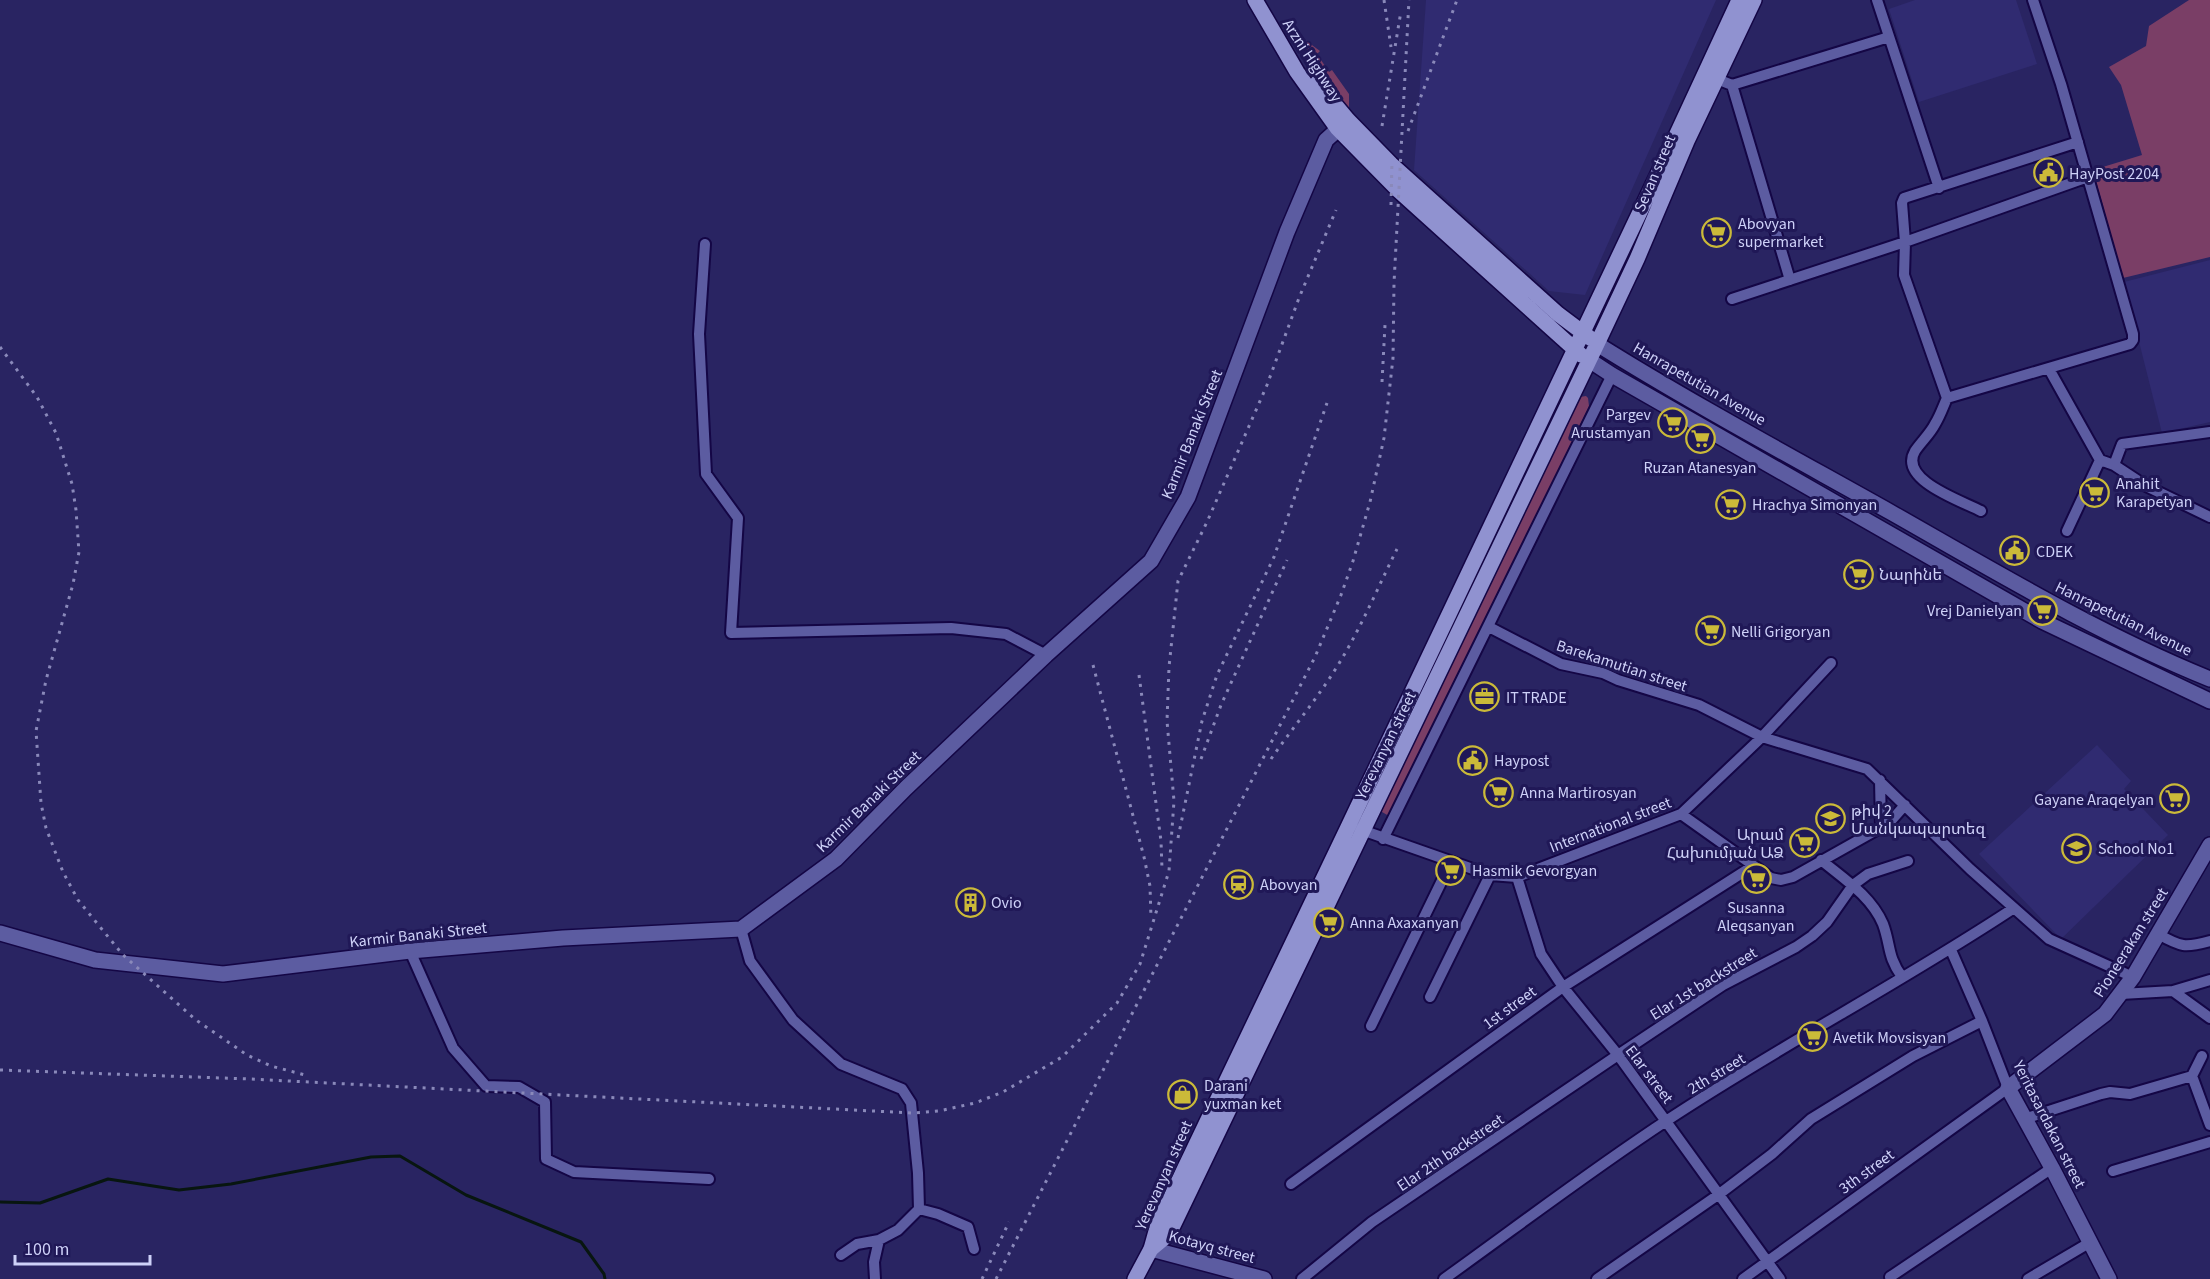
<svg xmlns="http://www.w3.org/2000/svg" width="2210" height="1279" font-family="'Source Sans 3','Noto Sans Armenian',sans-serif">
<rect width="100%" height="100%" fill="#292462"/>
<path fill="#302b71" d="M1426,0H1716L1585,295L1549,291L1414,170Z
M1915,0H2016L2037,64L1919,102L1889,9Z
M2210,260V422L2162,433L2124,282Z
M2097,745L2131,781L2124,789L2168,835L2061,939L1979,854Z"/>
<path fill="#7a3e66" d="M2189,0H2210V257L2123,278L2093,170L2142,155L2121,85L2109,67L2146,46L2149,26Z
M1293,31L1320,51L1317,54L1329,72L1332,70L1349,94V110Z
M1586,396L1588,398L1589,406L1396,810L1389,816L1382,812V807L1580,397Z"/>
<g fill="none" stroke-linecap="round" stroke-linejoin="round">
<path stroke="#081610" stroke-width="3" d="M0,1202L40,1203L108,1179L179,1190L231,1184L371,1157L400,1156L466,1195L581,1242L604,1274L605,1279"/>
<defs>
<path id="street" d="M1877,0L1939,188
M1717,79L1732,85L1790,280
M1732,85L1889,37
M705,244L699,334L706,474L738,518L731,633L951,628L1006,634L1046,655
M1732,299L1905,242L2088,177
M2049,369L2100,460
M1947,398L1904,275L1905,242L1902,203L1904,198L2078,142
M2114,465L2146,486L2210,517
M1981,511C1962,501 1898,480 1915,451C1921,442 1930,434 1935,424C1940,416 1943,407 1947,398L2130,344L2133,340V334L2061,84L2033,0
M2067,531L2100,460L2114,465L2122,444L2210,432
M1489,627L1561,664L1603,673L1618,680L1699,705L1762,737L1867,769L1970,869L2049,939L2133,977
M1880,780L1881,828
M1681,814L1771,878L1781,880L1793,877L1889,823L1905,805
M1359,829L1490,875L1517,877L1681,814L1762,737L1831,663
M1383,839L1612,375
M1821,860C1844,879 1871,896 1883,924C1891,946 1887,956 1902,977
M1517,877L1541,954L1563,987L1618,1055L1780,1279
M741,929L750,961L793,1020L841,1064L902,1089L911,1103L918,1173L919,1209L898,1230L879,1240L874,1262L875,1279
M2158,934C2181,947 2185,948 2210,941
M410,951L453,1048L486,1086L519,1087L545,1102L546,1159L574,1172L709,1179
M2173,991L2210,1018
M2121,994L2173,991L2210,980
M1430,997L1490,875
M1371,1026L1451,862
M2192,1076L2210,1125
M2024,1119L2101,1094L2110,1092L2130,1094L2192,1076L2202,1056
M2113,1171L2210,1142
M1291,1184L1563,987L1753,866
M919,1209L938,1214L968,1227L974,1249
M841,1255L857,1244L879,1240
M1890,1277L2052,1168
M1302,1279L1372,1222L1618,1055L1723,985L1796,947L1812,936L1827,922L1853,885L1868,874L1908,861
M1444,1279C1518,1226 1590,1171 1666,1121C1779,1046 1901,983 2014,908
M1597,1279L1718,1195L1772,1154L1811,1119L1913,1056L1982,1021
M1743,1279L2008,1088L1982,1021L1951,950
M2028,1279L2089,1243"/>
<path id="secondary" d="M1597,344C1693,404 1794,458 1892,513C1996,572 2099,634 2210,679
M1589,360L1612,375L2042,621L2210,701
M0,933L95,960L223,974L410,951L563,938L741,929L836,859L906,788L1046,655L1151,561L1188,497L1287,232L1326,140L1347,121
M1151,1249L1264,1279
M2109,1279L2052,1168L2008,1088L2105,1014L2133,977L2210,845"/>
<path id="primary" d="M1255,0L1297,72L1337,128L1399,191L1581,355
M1317,83L1348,120L1391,164L1558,314L1590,338
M1151,1249L1169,1234L1597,344L1637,259L1687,141L1754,0
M1135,1279L1151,1249L1158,1224L1349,825L1676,136L1739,0"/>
</defs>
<use href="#street" stroke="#140645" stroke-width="14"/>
<use href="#secondary" stroke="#140645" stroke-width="18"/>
<use href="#primary" stroke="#140645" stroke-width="18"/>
<use href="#street" stroke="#5c5ca1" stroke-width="10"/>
<use href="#secondary" stroke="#5c5ca1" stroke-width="15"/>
<use href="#primary" stroke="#9092d0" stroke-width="15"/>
<path stroke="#8a89ba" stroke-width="3" stroke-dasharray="3 6" stroke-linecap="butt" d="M1384,0L1391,47
M1382,126L1401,11
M1408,131L1457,0
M1391,205L1392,160
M0,347L37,397L56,433L72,484L76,510L79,552L73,584L46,680L36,731L41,803L46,828L63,872L78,900L123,955L196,1020L247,1055L271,1066L309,1076
M1382,382L1385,325
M1093,665L1144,857L1150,886L1151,918
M1139,675L1161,841L1162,869
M1201,759L1221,705L1287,560
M1271,759C1293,727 1318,698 1338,665C1361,628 1378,587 1397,549
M1178,838L1202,721L1217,675L1274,557L1327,403
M0,1070L250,1079L912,1113L939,1111L975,1103L1003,1092L1062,1057L1117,1003L1140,964L1169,871L1174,801L1167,721L1169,667L1178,581L1207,522L1267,385L1299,298L1336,210
M982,1279L1009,1222
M996,1279L1315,657L1341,595L1353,561L1370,502L1384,438L1393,358L1394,283L1409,0"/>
</g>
<defs>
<symbol id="civic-ring" viewBox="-11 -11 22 22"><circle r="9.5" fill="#201857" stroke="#cbba39" stroke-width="1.5"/><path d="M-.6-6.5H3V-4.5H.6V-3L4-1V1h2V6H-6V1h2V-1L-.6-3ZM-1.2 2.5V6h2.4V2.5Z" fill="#cbba39"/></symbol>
<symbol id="supermarket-ring" viewBox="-11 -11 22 22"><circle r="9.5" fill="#201857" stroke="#cbba39" stroke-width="1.5"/><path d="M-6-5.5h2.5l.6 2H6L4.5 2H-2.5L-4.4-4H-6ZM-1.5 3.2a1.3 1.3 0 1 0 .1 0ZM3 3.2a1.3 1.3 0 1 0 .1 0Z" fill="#cbba39"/></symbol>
<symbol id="office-ring" viewBox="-11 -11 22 22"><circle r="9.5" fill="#201857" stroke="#cbba39" stroke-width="1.5"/><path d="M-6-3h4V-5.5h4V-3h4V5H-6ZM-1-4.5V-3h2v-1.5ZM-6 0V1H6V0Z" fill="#cbba39"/></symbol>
<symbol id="school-ring" viewBox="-11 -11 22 22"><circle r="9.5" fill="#201857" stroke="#cbba39" stroke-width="1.5"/><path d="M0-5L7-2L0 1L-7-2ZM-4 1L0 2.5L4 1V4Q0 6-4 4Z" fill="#cbba39"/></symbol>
<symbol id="station-ring" viewBox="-11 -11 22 22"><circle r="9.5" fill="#201857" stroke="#cbba39" stroke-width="1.5"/><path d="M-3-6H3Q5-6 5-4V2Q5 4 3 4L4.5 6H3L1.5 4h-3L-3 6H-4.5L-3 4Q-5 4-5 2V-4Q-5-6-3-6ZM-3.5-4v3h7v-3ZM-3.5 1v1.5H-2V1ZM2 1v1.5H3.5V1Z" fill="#cbba39"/></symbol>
<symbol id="building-ring" viewBox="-11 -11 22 22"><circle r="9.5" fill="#201857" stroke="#cbba39" stroke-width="1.5"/><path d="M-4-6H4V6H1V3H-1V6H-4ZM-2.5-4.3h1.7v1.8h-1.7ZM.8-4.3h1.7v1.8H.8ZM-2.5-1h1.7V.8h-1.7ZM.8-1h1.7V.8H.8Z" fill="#cbba39"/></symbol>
<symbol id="shop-ring" viewBox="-11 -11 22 22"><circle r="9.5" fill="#201857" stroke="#cbba39" stroke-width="1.5"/><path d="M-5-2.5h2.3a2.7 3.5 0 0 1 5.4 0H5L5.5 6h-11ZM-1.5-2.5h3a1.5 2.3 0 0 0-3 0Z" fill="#cbba39"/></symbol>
</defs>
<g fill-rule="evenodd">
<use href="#civic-ring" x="2032" y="156" width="33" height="33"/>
<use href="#supermarket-ring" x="1700" y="216" width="33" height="33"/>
<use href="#supermarket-ring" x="1656" y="406" width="33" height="33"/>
<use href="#supermarket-ring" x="1684" y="422" width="33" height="33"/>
<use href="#supermarket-ring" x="2078" y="476" width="33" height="33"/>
<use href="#supermarket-ring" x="1714" y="488" width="33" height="33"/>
<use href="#civic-ring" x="1998" y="534" width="33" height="33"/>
<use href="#supermarket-ring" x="1842" y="558" width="33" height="33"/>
<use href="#supermarket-ring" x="2026" y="594" width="33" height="33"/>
<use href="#supermarket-ring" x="1694" y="614" width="33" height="33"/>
<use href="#office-ring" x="1468" y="680" width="33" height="33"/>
<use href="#civic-ring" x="1456" y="744" width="33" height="33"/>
<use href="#supermarket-ring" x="1482" y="776" width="33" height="33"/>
<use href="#supermarket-ring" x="2158" y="782" width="33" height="33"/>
<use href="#school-ring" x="1814" y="802" width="33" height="33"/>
<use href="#supermarket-ring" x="1788" y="826" width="33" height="33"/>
<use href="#school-ring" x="2060" y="832" width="33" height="33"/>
<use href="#supermarket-ring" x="1434" y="854" width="33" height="33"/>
<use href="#supermarket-ring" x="1740" y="862" width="33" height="33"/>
<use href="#station-ring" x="1222" y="868" width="33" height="33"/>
<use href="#building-ring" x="954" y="886" width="33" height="33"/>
<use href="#supermarket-ring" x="1312" y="906" width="33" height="33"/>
<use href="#supermarket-ring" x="1796" y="1020" width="33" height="33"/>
<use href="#shop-ring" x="1166" y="1078" width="33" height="33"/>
</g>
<g text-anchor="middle" stroke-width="6" stroke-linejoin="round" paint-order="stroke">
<g font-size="16" fill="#ced1f8" stroke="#201857">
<text transform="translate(1313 60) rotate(57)" y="6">Arzni Highway</text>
<text transform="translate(1654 173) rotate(-67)" y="6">Sevan street</text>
<text transform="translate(1700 383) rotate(30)" y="6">Hanrapetutian Avenue</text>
<text transform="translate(1191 434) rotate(-68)" y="6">Karmir Banaki Street</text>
<text transform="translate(2124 618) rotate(26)" y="6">Hanrapetutian Avenue</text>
<text transform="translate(1622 665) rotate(18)" y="6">Barekamutian street</text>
<text transform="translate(1385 745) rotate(-64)" y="6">Yerevanyan street</text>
<text transform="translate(868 801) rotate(-44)" y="6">Karmir Banaki Street</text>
<text transform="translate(1610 824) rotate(-21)" y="6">International street</text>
<text transform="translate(418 934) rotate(-6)" y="6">Karmir Banaki Street</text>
<text transform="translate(2130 942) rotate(-58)" y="6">Pioneerakan street</text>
<text transform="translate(1703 983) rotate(-32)" y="6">Elar 1st backstreet</text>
<text transform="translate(1509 1007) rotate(-36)" y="6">1st street</text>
<text transform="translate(1716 1073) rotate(-31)" y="6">2th street</text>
<text transform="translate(1650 1074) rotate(53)" y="6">Elar street</text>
<text transform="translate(2050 1124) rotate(63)" y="6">Yeritasardakan street</text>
<text transform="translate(1450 1152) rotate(-34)" y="6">Elar 2th backstreet</text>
<text transform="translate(1866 1171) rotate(-36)" y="6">3th street</text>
<text transform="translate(1163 1175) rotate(-66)" y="6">Yerevanyan street</text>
<text transform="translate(1212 1246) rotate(15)" y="6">Kotayq street</text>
</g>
<g font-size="16" fill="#ced1f8" stroke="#201857" text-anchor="start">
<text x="2069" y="179">HayPost 2204</text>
<text x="1738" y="229">Abovyan<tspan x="1738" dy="18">supermarket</tspan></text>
<text x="1651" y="420" text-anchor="end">Pargev<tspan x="1651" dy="18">Arustamyan</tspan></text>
<text x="1700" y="473" text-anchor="middle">Ruzan Atanesyan</text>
<text x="2116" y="489">Anahit<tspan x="2116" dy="18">Karapetyan</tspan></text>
<text x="1752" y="510">Hrachya Simonyan</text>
<text x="2036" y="557">CDEK</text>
<text x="1879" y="580">Նարինե</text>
<text x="2022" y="616" text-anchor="end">Vrej Danielyan</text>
<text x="1731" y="637">Nelli Grigoryan</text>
<text x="1506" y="703">IT TRADE</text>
<text x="1494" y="766">Haypost</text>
<text x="1520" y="798">Anna Martirosyan</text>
<text x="2154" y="805" text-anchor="end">Gayane Araqelyan</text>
<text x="1851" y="816">թիվ 2<tspan x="1851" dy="18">Մանկապարտեզ</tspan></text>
<text x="1784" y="840" text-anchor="end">Արամ<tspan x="1784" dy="18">Հախումյան ԱՁ</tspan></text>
<text x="2098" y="854">School No1</text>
<text x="1472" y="876">Hasmik Gevorgyan</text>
<text x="1260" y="890">Abovyan</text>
<text x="991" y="908">Ovio</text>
<text x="1756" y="913" text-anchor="middle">Susanna<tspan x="1756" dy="18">Aleqsanyan</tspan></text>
<text x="1350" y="928">Anna Axaxanyan</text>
<text x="1833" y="1043">Avetik Movsisyan</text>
<text x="1204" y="1091">Darani<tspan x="1204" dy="18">yuxman ket</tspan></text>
</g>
</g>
<path d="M15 1255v9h135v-9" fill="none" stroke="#ced1f8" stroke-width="3"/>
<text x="24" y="1255" font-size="18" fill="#ced1f8" stroke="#201857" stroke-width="4.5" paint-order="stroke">100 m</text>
</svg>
